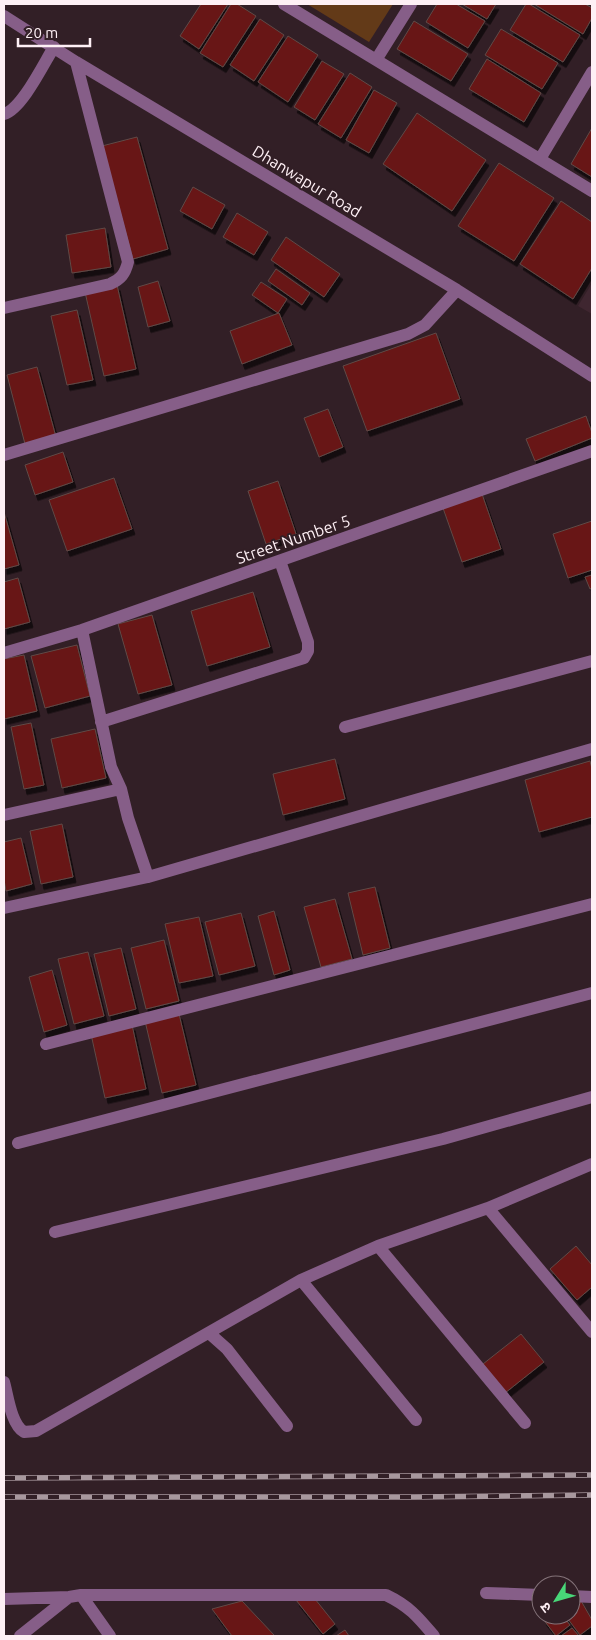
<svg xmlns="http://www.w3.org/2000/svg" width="596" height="1640" font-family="Ubuntu,'Noto Sans Devanagari',sans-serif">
<defs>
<filter id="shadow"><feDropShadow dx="3" dy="5.5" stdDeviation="0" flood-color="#0009"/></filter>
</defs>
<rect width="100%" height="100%" fill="#321f26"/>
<path fill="#3f2630" d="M592,283V314L578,306Z"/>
<path fill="#633a18" d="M307,4H393L369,42Z"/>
<path fill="#671413" stroke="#604a47" filter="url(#shadow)" d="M201,4H228L199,49L180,36Z
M231,4H237L256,16L223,67L200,53Z
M437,4H456L485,21L468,48L426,22Z
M462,4H496L487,19Z
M526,4H529L580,35L563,62L510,30Z
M534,4H585L592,8V18L583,34Z
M260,19L284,35L254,81L230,65Z
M414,21L468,54L451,81L397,49Z
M501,29L558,63L542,89L485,55Z
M288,36L318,55L288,102L258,82Z
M487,59L541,93L524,122L469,89Z
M322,61L344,74L315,120L294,107Z
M350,73L372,87L341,138L318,124Z
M374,90L397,103L369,153L346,140Z
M417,113L486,160L452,211L383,164Z
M592,128V177L571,164Z
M137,137L168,249L133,259L102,146Z
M499,163L554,198L514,261L458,226Z
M193,187L225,205L212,229L180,211Z
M561,201L592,222V268L573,299L520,264Z
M237,213L268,232L254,255L223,237Z
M105,228L111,267L72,273L66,235Z
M286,237L340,274L324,297L271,260Z
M276,269L310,293L302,305L268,281Z
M158,281L170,321L148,327L138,287Z
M261,282L287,299L278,313L252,295Z
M117,285L136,369L104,376L85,292Z
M77,310L93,380L67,385L51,316Z
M279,313L292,345L242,364L230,331Z
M436,333L460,399L367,431L343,366Z
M37,367L56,437L25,444L7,375Z
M328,409L343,447L319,457L304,418Z
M586,416L592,433V438L535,461L526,439Z
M63,452L73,482L35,495L25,465Z
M114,478L132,529L67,551L49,500Z
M278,481L296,534L266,544L248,491Z
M482,494L501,549L462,562L443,508Z
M4,512L19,565L4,569Z
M592,521V570L568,578L553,534Z
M592,575V588L590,589L585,577Z
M18,578L30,622L4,629V582Z
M253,592L270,647L207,666L191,611Z
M152,615L172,685L138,694L118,624Z
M77,645L90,696L45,708L31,656Z
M24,655L37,711L4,719V659Z
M31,723L44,785L24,789L11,727Z
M95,729L106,778L62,788L51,739Z
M335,759L345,799L283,815L273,774Z
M590,761L592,769V817L539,832L525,780Z
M62,824L73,877L41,884L30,831Z
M21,838L32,884L6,891L4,879V842Z
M375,887L390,948L363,955L348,893Z
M335,899L352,959L321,967L304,907Z
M274,911L290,970L274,975L258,916Z
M241,913L255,966L219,975L205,922Z
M199,917L213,976L179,983L165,924Z
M164,940L179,1001L146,1009L131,948Z
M121,948L136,1009L109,1016L94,954Z
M88,952L104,1016L74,1024L58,959Z
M52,970L67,1025L44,1032L29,977Z
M179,1014L196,1085L162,1093L145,1021Z
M132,1025L146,1089L105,1098L91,1034Z
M576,1246L592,1265V1287L577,1300L550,1269Z
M521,1334L544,1362L505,1393L483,1364Z
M315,1599L335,1624L323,1634L296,1600Z
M580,1599L592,1620V1626L580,1635L565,1615H571V1601Z
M242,1601L274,1635L272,1636H232L212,1609Z
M548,1615H562L570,1625L556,1636L543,1619Z
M572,1628L579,1636H561Z
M345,1630L349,1636H336Z"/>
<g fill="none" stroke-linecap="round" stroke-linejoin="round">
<path stroke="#865e88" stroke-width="12" d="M284,4L592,191
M4,16L76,62L457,290L592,376
M376,60L411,4
M4,114C22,109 44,63 54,47
M540,159L592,72
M4,308L110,284C121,279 125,274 128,262L76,62
M4,455L408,334L425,325L457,290
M82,630L111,767L121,789L128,818L148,877
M4,653L82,630L592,451
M101,722L304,658L308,651V642L280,561
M345,727L592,661
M4,815L121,789
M4,908L148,877L592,749
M46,1044L592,904
M18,1143L592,993
M488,1208L592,1332
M55,1232L443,1139L592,1097
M378,1246L525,1423
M301,1280L416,1420
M209,1333L227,1349L287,1426
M4,1382C8,1396 11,1424 24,1432L36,1431L301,1280L378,1246L488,1208L592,1164
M486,1593L541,1595
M81,1595L110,1636
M571,1596L592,1597
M4,1599L69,1597L81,1595H386C409,1606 418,1617 434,1636
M20,1636L69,1597"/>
<defs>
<path id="rail" d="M4,1478L592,1475
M4,1497H414L592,1495"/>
</defs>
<use href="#rail" stroke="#a8989e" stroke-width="5.5"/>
<use href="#rail" stroke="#321f26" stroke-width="4" stroke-dasharray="11" stroke-linecap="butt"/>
</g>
<g text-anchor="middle" stroke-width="4" stroke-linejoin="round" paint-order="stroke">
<g font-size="16" fill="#fef0f5" stroke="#321f26">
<text transform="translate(307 181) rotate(31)" y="6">Dhanwapur Road</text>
<text transform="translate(293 539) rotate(-19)" y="6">Street Number 5</text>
</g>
</g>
<rect width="596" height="1640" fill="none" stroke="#fef0f5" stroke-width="10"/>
<g transform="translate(556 1600) rotate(233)"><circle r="24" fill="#321f26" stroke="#847379"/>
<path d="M0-4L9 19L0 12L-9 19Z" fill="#48d778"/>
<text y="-8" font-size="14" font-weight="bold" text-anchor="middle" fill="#fef0f5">उ</text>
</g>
<path d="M18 38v8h72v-8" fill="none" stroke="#fef0f5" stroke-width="2.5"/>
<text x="25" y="38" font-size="15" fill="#fef0f5" stroke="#321f26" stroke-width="4" paint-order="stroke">20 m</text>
</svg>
